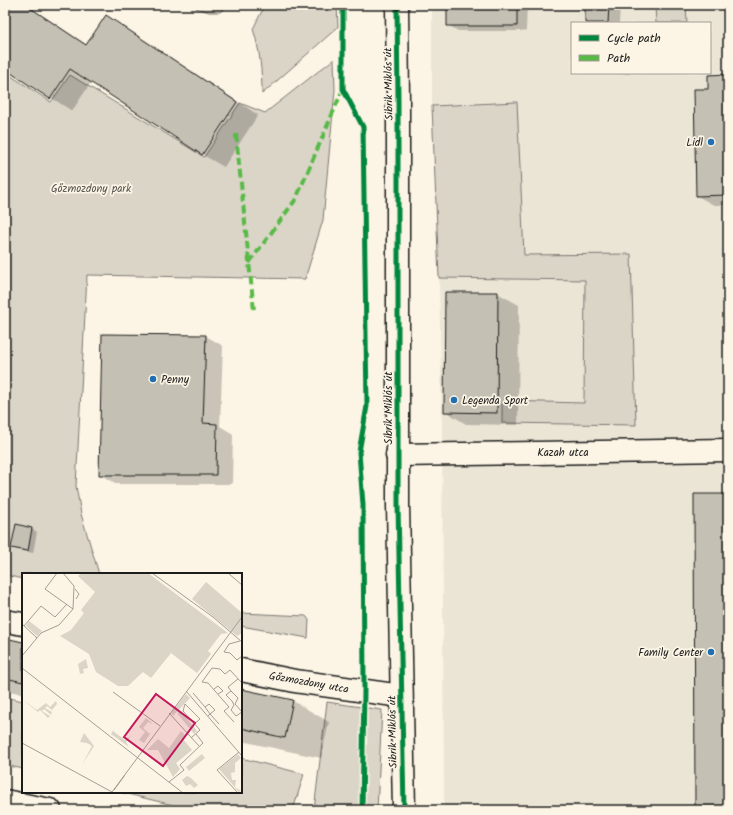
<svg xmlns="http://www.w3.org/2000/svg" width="733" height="815" font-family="Kalam,sans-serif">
<rect width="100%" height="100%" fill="#fcf5e5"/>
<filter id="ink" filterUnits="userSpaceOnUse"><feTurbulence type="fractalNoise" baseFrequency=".025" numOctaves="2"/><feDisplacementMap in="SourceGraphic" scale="8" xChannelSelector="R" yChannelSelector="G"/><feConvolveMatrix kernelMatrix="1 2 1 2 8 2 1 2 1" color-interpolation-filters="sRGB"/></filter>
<g filter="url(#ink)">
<path fill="#ebe5d6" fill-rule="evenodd" d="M432,5H728V810H444L442,422L439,278L432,106ZM572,23H710V73H572Z"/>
<path fill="#dbd5c8" stroke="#7c7872" d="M197,5H229L220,12H209L196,8Z
M265,5H337L338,27L262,94C262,72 260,50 253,29Z
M655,5H686L687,23H656Z
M334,59L335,90L323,220L305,279L87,275L76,486L81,514L99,574H23V579L5,575V72L51,102L70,75L204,157L240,103L265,113Z
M517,102L524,255L631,254L636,425L502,423V401L584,403L585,280L439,278L432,106Z
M241,613L306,616L309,620L308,638L241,626Z
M5,697L23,701V769L5,765Z
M327,702L382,710L377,810H314Z
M241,758L304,774L293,810H194L119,792H241Z"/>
<path fill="#0003" d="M5,5H27L87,45L106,17L128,29L258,115L224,167L203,155L92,81L72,111L5,68Z
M448,5H527L526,31H458L448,25Z
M586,5H616L620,7L619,23H586Z
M596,73H630V74Z
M728,75V205H714L697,196L709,90Z
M497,293L519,305L518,425L466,424L445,411Z
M103,335L206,336L223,346L220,426L233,434L232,484H117L100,474Z
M17,526L32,529L37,532L33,553L18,550L12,547Z
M5,639L23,643V694L5,690Z
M241,690L293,701L329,722L321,758L241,741Z"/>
<path fill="#c4c0b3" stroke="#1c1c1c" d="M5,5H26L86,45L106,15L237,102L202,155L70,69L50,99L5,69Z
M447,5H517V26H447Z
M585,5H609L608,23H585Z
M728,74V195L696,196L694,89H708V75Z
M445,292H498L497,413L444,412Z
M102,334L206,335L203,423L217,424L216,475H99Z
M694,494H728V810H695Z
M16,524L32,528L28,551L11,548Z
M5,638L23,642V682L5,678Z
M241,689L293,700L285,738L241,728Z"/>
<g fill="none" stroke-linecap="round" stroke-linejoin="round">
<defs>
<path id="minor" d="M397,455L728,450
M5,621L23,624
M241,670L295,681L401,696
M5,801L50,810"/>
<path id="tertiary" d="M397,5L398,99V505L404,810"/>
</defs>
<use href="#minor" stroke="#1c1c1c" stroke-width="25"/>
<use href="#tertiary" stroke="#1c1c1c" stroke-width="25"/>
<use href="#minor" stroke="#fcf5e5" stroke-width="22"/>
<use href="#tertiary" stroke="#fcf5e5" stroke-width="22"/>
<path stroke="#58b947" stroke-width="4" stroke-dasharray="8 4" stroke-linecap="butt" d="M236,134L254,311
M249,263L296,199L343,89"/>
<defs>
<path id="cycleway" d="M343,5V89L363,127L367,406L359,452L363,505L364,690L362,810
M397,5L398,99V505L404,810"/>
</defs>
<use href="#cycleway" stroke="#fcf5e5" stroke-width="8"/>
<use href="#cycleway" stroke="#00873e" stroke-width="5"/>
</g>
</g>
<g fill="#1f6fb2" stroke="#fcf5e5" stroke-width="1.5">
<circle cx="711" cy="142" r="4"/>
<circle cx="153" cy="379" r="4"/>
<circle cx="454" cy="400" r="4"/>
<circle cx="711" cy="652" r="4"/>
</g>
<g text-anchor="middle" stroke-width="3.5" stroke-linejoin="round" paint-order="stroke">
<g font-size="11" fill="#1c1c1c" stroke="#fcf5e5">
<text transform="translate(388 84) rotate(-91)" y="4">Sibrik Miklós út</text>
<text transform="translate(388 408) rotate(-90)" y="4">Sibrik Miklós út</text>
<text x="563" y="456">Kazah utca</text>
<text transform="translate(309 682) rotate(10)" y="4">Gőzmozdony utca</text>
<text transform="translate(392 732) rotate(-91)" y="4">Sibrik Miklós út</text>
</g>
<g font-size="11" fill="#1c1c1c" stroke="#fcf5e5" text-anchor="end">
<text x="703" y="146">Lidl</text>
<text x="161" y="383" text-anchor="start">Penny</text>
<text x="462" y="404" text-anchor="start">Legenda Sport</text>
<text x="703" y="656">Family Center</text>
</g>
<g font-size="11" fill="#555450" stroke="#fcf5e5">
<text x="91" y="192">Gőzmozdony park</text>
</g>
</g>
<g transform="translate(22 573)">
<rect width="220" height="220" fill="#fcf5e5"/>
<path d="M59,0H126L206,60L199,61L186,78L189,81L175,100L149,80L129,105L121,99L106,113H96L74,99L67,81L38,63L49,57L62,40L59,37L73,19L56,3ZM184,9L220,40V60L215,63L170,26ZM7,48L20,58L15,63L4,53ZM64,86L66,95L61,96L62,100L58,101L56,91ZM164,121L168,125L151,143L149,140ZM0,126L15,137L24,130L28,134L34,128L35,131L30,137L25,133L23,135L30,139L29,142L22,136L20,138L28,143L26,145L18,137L16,139ZM159,138L175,158L172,161L155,140ZM124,145L131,151L126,149L121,155L128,161L122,170L117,167L123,159L117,154ZM93,154L91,158L103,167L109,163L104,169L107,174L89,161ZM159,158L164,163L161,166L170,177L154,190L158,196L151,204L136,177H125L136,166L147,175ZM62,160L72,173L60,192L70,173L65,170L58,169ZM180,181L183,185L167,198L164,194ZM216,181L219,185L213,190V199L209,200L210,207H214L213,214L219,218L217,219L197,196ZM165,203L169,205L176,212L172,215L168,211L164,213L160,207Z" fill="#dbd5c8"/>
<path fill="none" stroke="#a29e95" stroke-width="1" d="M35,0L23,16L51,36M130,0L191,44L220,69M206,0L220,12M53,16L57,21L54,26M0,51L15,65M2,53L19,33L33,44L45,31M218,68L207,71L202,79L208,80L215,87L220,83M0,83L19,60L37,52L51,36L52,13L41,0M0,95L161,220M190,95L180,109L186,110L207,134L202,138L212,149M190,95L198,96L203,101L208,97L220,110M192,116L196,113L201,118L196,121M164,118L220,183M209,118L204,122L210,128L212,132L209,137L214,143L220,139L213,131L216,125L209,118L206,114L216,106M91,119L138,153M171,120L183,134M147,140L177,173M186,143L188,141L193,137L187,131L183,134L188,141L197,151M169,165L178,157L161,138L163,131L178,146L172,151M0,170L90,219M147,209L162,197L158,192L181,170L174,161M92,217L103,202M90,219L220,44M216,220L195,197L217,179"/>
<path fill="#c2185b" fill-opacity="0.15" stroke="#c2185b" stroke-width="2" d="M134,121L173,150L141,193L102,164Z"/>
<rect width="220" height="220" fill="none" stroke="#1c1c1c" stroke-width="2"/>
</g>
<rect width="733" height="815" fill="none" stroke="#fcf5e5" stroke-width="20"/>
<rect x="10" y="10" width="713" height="795" fill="none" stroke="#1c1c1c" stroke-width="1.5" filter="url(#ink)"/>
<rect x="571" y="22" width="140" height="52" fill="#fcf5e5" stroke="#a29e95"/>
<rect x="579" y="35" width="20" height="6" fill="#00873e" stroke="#a29e95"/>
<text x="607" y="42" font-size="12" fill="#1c1c1c">Cycle path</text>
<rect x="579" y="55" width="20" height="6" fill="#58b947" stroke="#a29e95"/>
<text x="607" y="62" font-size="12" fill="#1c1c1c">Path</text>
</svg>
